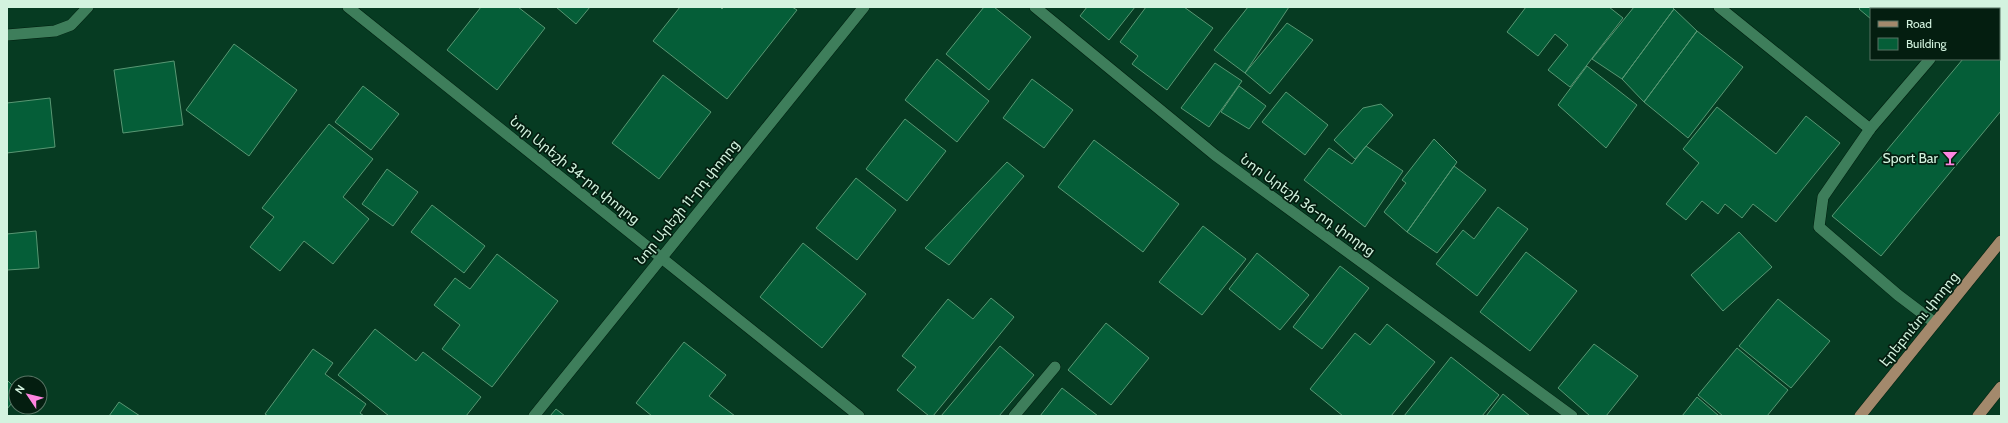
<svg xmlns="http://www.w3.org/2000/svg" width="2008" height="423" font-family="Cabin,'Noto Sans Armenian',sans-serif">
<rect width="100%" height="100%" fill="#063b22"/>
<path fill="#055e38" stroke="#589773" d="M481,7H518L545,28L497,90L447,50Z
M556,7H590L576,24Z
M680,7H720L722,9L724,7H792L797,10L727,99L653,41Z
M984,7H994L1031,37L989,90L946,54Z
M1087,7H1135L1109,40L1080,16Z
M1146,7H1184L1213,28L1167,90L1132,64L1138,56L1120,42Z
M1248,7H1289L1245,73L1214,50Z
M1526,7H1609L1623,18L1570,87L1548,70L1568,45L1555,34L1538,56L1507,32Z
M1634,7H1672L1674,9L1622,79L1592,59Z
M1861,7H1909L1907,9H1871V19L1859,9Z
M1674,9L1697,31L1644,102L1622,79Z
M2001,13V111L1881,256L1832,216L1963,59H1999V16Z
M1287,23L1313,40L1270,94L1245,73Z
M1697,31L1743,67L1688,138L1644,102Z
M234,44L297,90L249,156L186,110Z
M937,59L989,101L957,142L905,100Z
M174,61L183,125L123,133L114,70Z
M1215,63L1242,81L1209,127L1181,108Z
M1587,66L1637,105L1606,148L1558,105Z
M663,75L711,112L659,179L612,143Z
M1032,79L1073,110L1044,148L1003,118Z
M363,86L399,114L371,150L335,122Z
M1239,86L1266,106L1249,129L1221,112Z
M1286,92L1328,125L1305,155L1262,122Z
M50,98L55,147L7,153V103Z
M1381,104L1393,115L1355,159L1334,140L1363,108Z
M1717,107L1776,154L1806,116L1840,143L1776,222L1753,204L1742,218L1725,204L1718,214L1702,201L1686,220L1666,204L1699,163L1683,149Z
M905,119L946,151L907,201L866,169Z
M329,124L373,159L343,197L369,219L333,264L304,241L280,271L250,247L274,217L262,208Z
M1434,139L1457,162L1407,232L1384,212L1406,183L1402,180Z
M1094,140L1179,204L1143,252L1058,187Z
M1366,146L1403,171L1365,227L1304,180L1329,148L1352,164Z
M1007,162L1024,176L949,265L925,248Z
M1454,166L1486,190L1437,253L1407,232Z
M387,169L418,192L393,226L362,204Z
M856,178L896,210L857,260L816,228Z
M432,205L485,246L464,273L411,232Z
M1498,207L1528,229L1477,296L1436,264L1463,230L1474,239Z
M1203,226L1246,259L1202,315L1159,282Z
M36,231L39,268L7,270V234Z
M1739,232L1772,267L1723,311L1691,275Z
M803,243L866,294L822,348L760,297Z
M1526,252L1577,291L1530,351L1480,312Z
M1257,253L1309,295L1280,330L1229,289Z
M497,254L558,301L492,387L442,349L460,325L434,305L455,278L470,289Z
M1340,266L1369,288L1322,349L1293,327Z
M991,298L1014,317L933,416H929L897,390L916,367L902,356L948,299L973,319Z
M1778,299L1830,341L1791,388L1739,346Z
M1106,323L1149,358L1111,405L1068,370Z
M1387,324L1435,362L1391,416H1343L1310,389L1355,333L1370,345Z
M375,329L416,361L423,352L481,397L466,416H389L338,375Z
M684,342L726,375L709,396L735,416H652L636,403Z
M1594,344L1638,376L1606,416H1590L1558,388Z
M1000,346L1034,375L999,416H941Z
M1737,348L1788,390L1767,416H1723L1698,395Z
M313,349L333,363L325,374L366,404L360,413L364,416H268L265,414Z
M1451,357L1499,395L1482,416H1404Z
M7,380L16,389V398L7,409Z
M1062,388L1098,416H1040Z
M1503,394L1530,416H1486Z
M1697,397L1719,416H1682Z
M119,402L140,416H109Z
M556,409L565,416H550Z"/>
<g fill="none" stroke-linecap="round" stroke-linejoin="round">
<defs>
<path id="service" d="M1973,9L1975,7
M1930,59L1870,129L1823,197L1819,227L1898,295L1935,323
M1014,416L1055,367"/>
<path id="minor" d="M348,7L859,416
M1035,7L1215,155L1572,416
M1719,7L1870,129
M7,35L55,31L71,25L88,7"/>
<path id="tertiary" d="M534,416L864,7"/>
<path id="primary" d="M1860,416L2001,241
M1978,416L2001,387"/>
</defs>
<use href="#service" stroke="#001f0f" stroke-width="12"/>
<use href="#minor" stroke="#001f0f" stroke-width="12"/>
<use href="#tertiary" stroke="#001f0f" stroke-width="12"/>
<use href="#primary" stroke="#001f0f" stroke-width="12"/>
<use href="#service" stroke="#3e7e5b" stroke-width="11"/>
<use href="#minor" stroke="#3e7e5b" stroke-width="11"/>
<use href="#tertiary" stroke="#3e7e5b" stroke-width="11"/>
<use href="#primary" stroke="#a3896c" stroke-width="11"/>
</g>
<defs>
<symbol id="bar-bare" viewBox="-9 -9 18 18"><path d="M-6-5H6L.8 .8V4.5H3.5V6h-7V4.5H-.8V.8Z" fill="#fe85e0" stroke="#041e10" stroke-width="2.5" paint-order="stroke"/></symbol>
</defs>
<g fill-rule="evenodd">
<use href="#bar-bare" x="1939" y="147" width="22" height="22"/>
</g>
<g text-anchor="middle" stroke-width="3.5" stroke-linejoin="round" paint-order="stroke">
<g font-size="14" fill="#d3f3df" stroke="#041e10" text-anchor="end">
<text x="1938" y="163">Sport Bar</text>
</g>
<g font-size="14" fill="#d3f3df" stroke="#041e10">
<text transform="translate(575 170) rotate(39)" y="5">Նոր Արեշի 34-րդ փողոց</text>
<text transform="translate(687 202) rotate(-51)" y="5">Նոր Արեշի 11-րդ փողոց</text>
<text transform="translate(1308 205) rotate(36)" y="5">Նոր Արեշի 36-րդ փողոց</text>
<text transform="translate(1919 319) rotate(-51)" y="5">Էրեբունու փողոց</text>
</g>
</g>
<rect width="2008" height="423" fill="none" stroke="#d3f3df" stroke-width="16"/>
<rect x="1870" y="8" width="130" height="52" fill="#041e10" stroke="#577363"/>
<rect x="1878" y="21" width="20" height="6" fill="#a3896c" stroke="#577363"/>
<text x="1906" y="28" font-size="12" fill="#d3f3df">Road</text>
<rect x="1878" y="38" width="20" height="12" fill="#055e38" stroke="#577363"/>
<text x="1906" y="48" font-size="12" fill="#d3f3df">Building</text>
<g transform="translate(28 395) rotate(305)"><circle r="19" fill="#041e10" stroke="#577363"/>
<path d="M0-3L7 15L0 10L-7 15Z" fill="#fe85e0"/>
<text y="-6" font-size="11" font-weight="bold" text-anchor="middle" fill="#d3f3df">N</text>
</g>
</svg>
